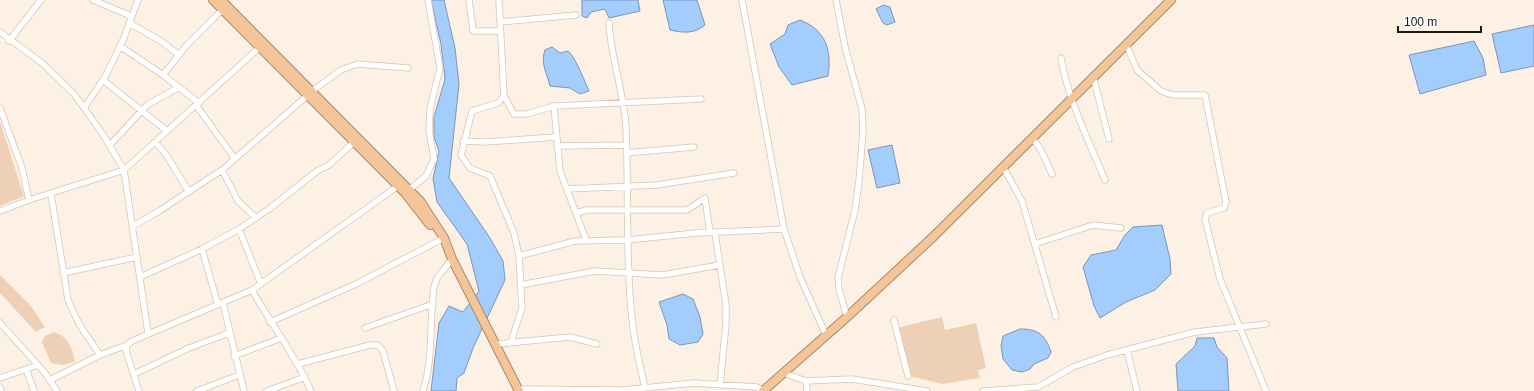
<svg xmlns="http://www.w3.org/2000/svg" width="1534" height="391" font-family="Arial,sans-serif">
<rect width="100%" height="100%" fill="#fdf0e4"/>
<path fill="#edd0b5" d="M0,122L24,196L0,206Z
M0,275L30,305L45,327L36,332L0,293Z
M942,317L945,330L976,323L986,368L978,370L980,378L942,384L906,375L897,328Z
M54,332C69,337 72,348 75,362L62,365L51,363L42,342L45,336Z"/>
<path fill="#a3cdfd" stroke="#7b96b6" d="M431,0H444L455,48L459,84L449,178L490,238L503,261L505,280L473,348L464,373L457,378L456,391H431L439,323L449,306L463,312L479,291L467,244L437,202L433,179L439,151L434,137V117L445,79L441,44Z
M582,0H638L640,11L609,18L605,9L591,12L587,18L582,16Z
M663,0H697L705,25C694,34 684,33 670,30Z
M883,5L890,7L895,22L887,25L883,23L876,9Z
M800,20C826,30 832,50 828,76L792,85L779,67L770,44L785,34L788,25Z
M1534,25V66L1501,73L1492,34Z
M1474,41L1483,58L1486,75L1420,94L1409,55Z
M552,47L560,53L568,51C575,56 585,82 589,91L580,94L570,88L550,86C547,73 540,63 545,50Z
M892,145L900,183L877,188L868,150Z
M1162,225L1170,259L1171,274L1155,290L1126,302L1100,318L1094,306L1083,267L1091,255L1116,250L1125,235L1133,227Z
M683,294L693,299L700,317L703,334L698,342L680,345L669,339L667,325L659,302Z
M1020,329C1039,329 1045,335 1051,352L1048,358L1034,364L1030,369L1022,372L1012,370L1003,359L1001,346L1003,336Z
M1197,338H1214L1217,347L1227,358L1229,391H1178L1176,364L1195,346Z"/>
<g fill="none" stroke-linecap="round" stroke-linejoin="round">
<defs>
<path id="minor" d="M93,0L131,16
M469,0L473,31H500
M742,0L784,229L800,277L826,335
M836,0L845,47L862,109L863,131L859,181L855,210L838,278L839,289L847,317
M499,1L504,96L498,103L472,111L461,155L470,168L490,176L514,233L519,256L522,308L511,342
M500,22L576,15
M129,23L161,41L179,55
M609,23C611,59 624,92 626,128C629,192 625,256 632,319C634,342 640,365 645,388
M0,32L42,63L74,94L102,133L124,170L148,333
M9,41L41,0
M1126,44L1137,70L1161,91L1173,95H1205L1226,202L1224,208L1207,213L1205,219L1220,279L1266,391
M120,46L163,75L199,103
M1061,58C1068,100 1089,141 1105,180
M163,75L186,46L223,9
M1093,76L1109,139
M103,80L167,131
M312,91L341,70L357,64L408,68
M504,96L514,114H527L554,106L701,99
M196,105L235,159
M554,106L560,171L586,240
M0,108L22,168L29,200
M84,108L105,77L123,40L138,0
M1032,138L1040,148L1052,174
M463,141L485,142L556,137
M155,142L165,153L189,192
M110,145L147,105L179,87
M557,146L626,145
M626,153L694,147
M1003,167L1022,201L1056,317
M222,170L238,201L256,218
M410,189L426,176L434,159L429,130L430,109L440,68L428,0
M567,189L657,185L734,173
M51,194L68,300L79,324L100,355
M0,211L29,200L124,170L260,47
M576,213L587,210H687L705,198L710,233
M133,226L159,211L222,170L308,95
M239,229L261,284
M715,233L726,305V324L720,385
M1035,244L1093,225L1121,228
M202,249L218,305
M519,256L575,241L627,240L696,233L784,229
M63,273L137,257
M140,277L202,249L239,229L269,209L317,171L329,165L354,142
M520,285L595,271L662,275L720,265
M252,290C271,324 295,355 311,391
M223,303L244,391
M894,320L908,376
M270,322L356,284L440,240
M0,323L45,373L57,391
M365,328L433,304
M496,344L570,337L597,344
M1127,350L1137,391
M234,356L281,338
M298,364L370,345H378L383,351L394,391
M26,369L34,391
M784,373L806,381L852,379L927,391
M134,374L189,348L229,333
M0,378L38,365
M50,380L100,355L127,345
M806,381L807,391
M0,387L1,391
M518,389L623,390L694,383L757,387L763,391
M139,391L126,351L127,345L132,341L252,290L398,186
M197,391L239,375
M267,391L305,377
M423,391C434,357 429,322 434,287L437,278L452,259
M983,391L1038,387L1073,367L1107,355L1195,332L1266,324"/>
<path id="highway" d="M213,0L405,193L430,225
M221,0L420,201L444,238L452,259L519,391
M763,391L847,317L933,237L1171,0"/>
</defs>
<use href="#minor" stroke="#d9c3af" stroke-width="7"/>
<use href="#highway" stroke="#a98868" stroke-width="10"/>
<use href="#minor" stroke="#fff" stroke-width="5.5"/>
<use href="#highway" stroke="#f4c598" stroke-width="8"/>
</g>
<path d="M1398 26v6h83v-6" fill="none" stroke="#1e170f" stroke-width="2"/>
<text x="1404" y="26" font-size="12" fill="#1e170f" stroke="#ffffff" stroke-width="3" paint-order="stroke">100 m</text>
</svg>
